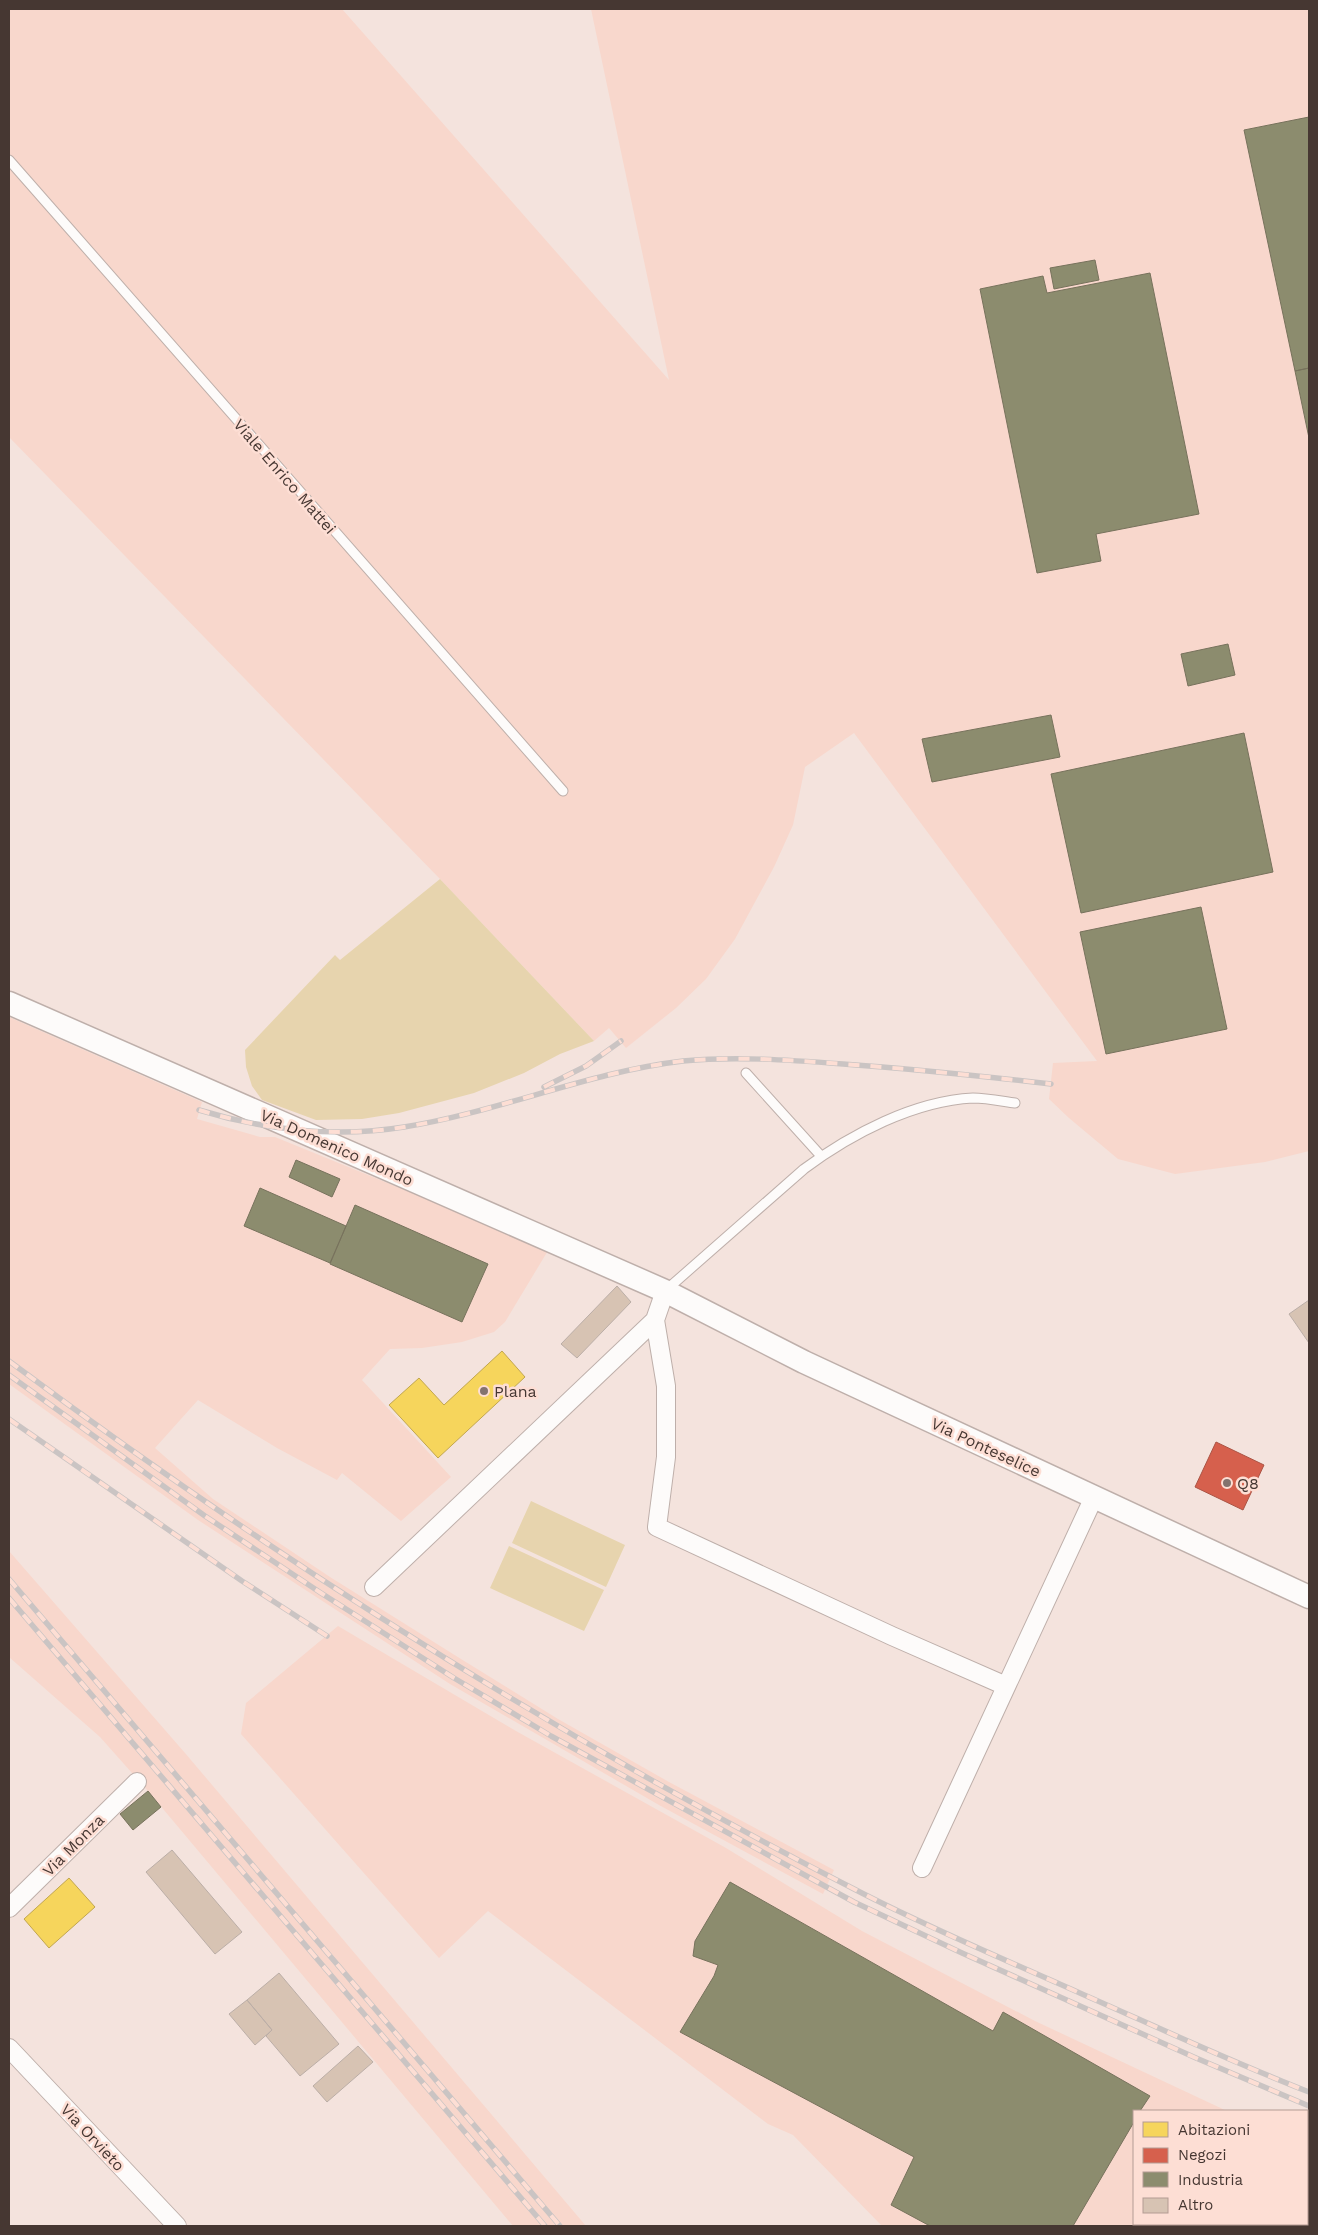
<svg xmlns="http://www.w3.org/2000/svg" width="1318" height="2235" font-family="'Work Sans',sans-serif">
<rect width="100%" height="100%" fill="#f4e3dd"/>
<path fill="#f8d7cc" d="M9,9H342L669,380L591,9H1309V1151L1265,1162L1175,1174L1118,1159L1069,1118L1049,1099L1053,1063L1097,1061L854,733L805,767L793,825L774,867L735,939L706,979L676,1008L626,1048L609,1028L594,1041L440,879L9,437Z
M9,1017L202,1102L197,1119L260,1137H275L549,1249L505,1322L494,1332L462,1342L422,1348L390,1349L362,1380L451,1477L401,1521L342,1473L337,1480L277,1448L198,1400L155,1448L213,1499L330,1577L461,1659L558,1719L669,1782L834,1870L823,1894L659,1805L450,1684L198,1520L9,1384Z
M9,1551L185,1753L586,2226H513L148,1791L100,1737L9,1657Z
M338,1626L516,1731L726,1848L862,1931L1035,2021L1227,2111H1134V2224H1157L1154,2226H882L793,2135L768,2124L488,1911L439,1958L241,1734L246,1703Z"/>
<path fill="#e7d4ae" d="M440,879L594,1041L560,1054L524,1073L474,1093L399,1113L362,1119L316,1120L262,1100L252,1086L246,1067L245,1050L335,955L340,960Z
M531,1501L625,1545L606,1587L512,1543Z
M509,1546L604,1590L584,1631L490,1588Z"/>
<path fill="#f6d55c" stroke="#c1a64f" d="M502,1351L525,1377L438,1458L389,1405L419,1378L444,1405Z
M69,1878L95,1907L49,1948L24,1919Z"/>
<path fill="#d6604d" stroke="#ab5445" d="M1216,1442L1264,1465L1243,1510L1195,1487Z"/>
<path fill="#8c8c6e" stroke="#77725c" d="M1309,117V368L1295,371L1244,130Z
M1095,260L1099,280L1054,289L1050,268Z
M1150,273L1199,514L1096,534L1101,561L1037,573L980,289L1043,276L1047,293Z
M1309,368V438L1295,371Z
M1228,644L1235,675L1188,686L1181,654Z
M1051,715L1060,757L932,782L922,739Z
M1244,733L1273,872L1081,913L1051,774Z
M1201,907L1227,1029L1106,1054L1080,932Z
M296,1160L340,1179L332,1197L289,1177Z
M260,1188L346,1226L330,1263L244,1226Z
M355,1205L488,1264L462,1322L330,1264Z
M148,1791L161,1807L133,1830L120,1814Z
M730,1882L993,2031L1003,2012L1150,2096L1140,2111H1134V2122L1073,2226H930L891,2205L914,2157L680,2032L714,1976L718,1965L693,1956L695,1941Z"/>
<path fill="#d7c3b3" stroke="#bbaea7" d="M617,1286L631,1302L577,1358L561,1344Z
M1309,1300V1343L1289,1314Z
M172,1850L242,1932L215,1954L146,1872Z
M279,1973L339,2044L300,2076L266,2036L272,2030L247,2000Z
M247,2000L272,2030L255,2045L229,2014Z
M358,2046L373,2062L327,2102L313,2086Z"/>
<g fill="none" stroke-linecap="round" stroke-linejoin="round">
<defs>
<path id="service" d="M9,160L563,791
M746,1073L821,1156
M665,1291L804,1169C851,1134 914,1101 973,1098C986,1098 1001,1101 1015,1103"/>
<path id="minor" d="M655,1320L666,1386V1457L657,1527L892,1636L1006,1686
M374,1587L655,1320L665,1291
M922,1868L1094,1497
M9,1908L137,1782
M9,2048L177,2226
M1275,2224L1278,2226
M1184,2226L1188,2224"/>
<path id="tertiary" d="M9,1003L665,1291L804,1362L1309,1597"/>
</defs>
<use href="#service" stroke="#beafaa" stroke-width="11"/>
<use href="#minor" stroke="#beafaa" stroke-width="20"/>
<use href="#tertiary" stroke="#beafaa" stroke-width="25"/>
<use href="#service" stroke="#fdfbfa" stroke-width="9"/>
<use href="#minor" stroke="#fdfbfa" stroke-width="18"/>
<use href="#tertiary" stroke="#fdfbfa" stroke-width="22"/>
<defs>
<path id="rail" d="M544,1087L586,1066L621,1041
M199,1110C264,1130 336,1138 404,1127C499,1112 588,1072 683,1061C736,1056 790,1060 843,1064C913,1069 981,1076 1051,1084
M9,1361C276,1560 559,1738 856,1890C929,1928 1006,1960 1082,1994C1157,2027 1232,2062 1309,2092
M9,1375L205,1516L321,1593L454,1678L551,1736L854,1902L962,1953L1196,2058L1309,2106
M9,1419L242,1581L327,1636
M9,1579L560,2226
M9,1598L545,2226"/>
</defs>
<use href="#rail" stroke="#cac4c3" stroke-width="5.5"/>
<use href="#rail" stroke="#fdded4" stroke-width="4" stroke-dasharray="11" stroke-linecap="butt"/>
</g>
<g fill="#83736e" stroke="#fdded4" stroke-width="2">
<circle cx="484" cy="1391" r="5"/>
<circle cx="1227" cy="1483" r="5"/>
</g>
<g text-anchor="middle" stroke-width="5" stroke-linejoin="round" paint-order="stroke">
<g font-size="16" fill="#463732" stroke="#fdded4">
<text transform="translate(285 476) rotate(49)" y="6">Viale Enrico Mattei</text>
<text transform="translate(337 1147) rotate(24)" y="6">Via Domenico Mondo</text>
<text transform="translate(986 1447) rotate(25)" y="6">Via Ponteselice</text>
<text transform="translate(73 1845) rotate(-45)" y="6">Via Monza</text>
<text transform="translate(93 2137) rotate(47)" y="6">Via Orvieto</text>
</g>
<g font-size="16" fill="#463732" stroke="#fdded4" text-anchor="start">
<text x="494" y="1397">Plana</text>
<text x="1237" y="1489">Q8</text>
</g>
</g>
<rect width="1318" height="2235" fill="none" stroke="#463732" stroke-width="20"/>
<rect x="1133" y="2110" width="175" height="115" fill="#fdded4" stroke="#b49b93"/>
<rect x="1143" y="2122" width="25" height="15" fill="#f6d55c" stroke="#b49b93"/>
<text x="1178" y="2135" font-size="15" fill="#463732">Abitazioni</text>
<rect x="1143" y="2148" width="25" height="15" fill="#d6604d" stroke="#b49b93"/>
<text x="1178" y="2160" font-size="15" fill="#463732">Negozi</text>
<rect x="1143" y="2172" width="25" height="15" fill="#8c8c6e" stroke="#b49b93"/>
<text x="1178" y="2185" font-size="15" fill="#463732">Industria</text>
<rect x="1143" y="2198" width="25" height="15" fill="#d7c3b3" stroke="#b49b93"/>
<text x="1178" y="2210" font-size="15" fill="#463732">Altro</text>
</svg>
